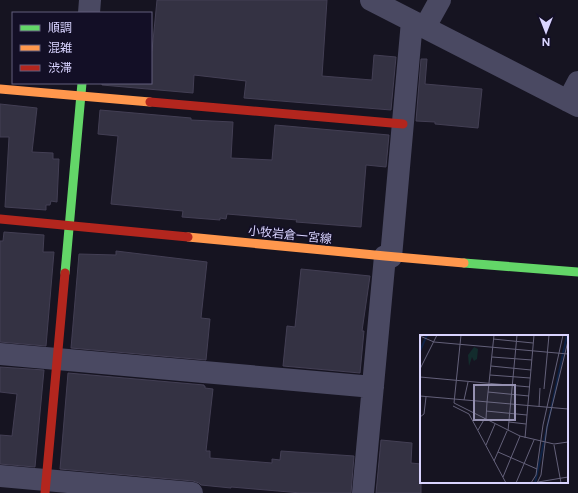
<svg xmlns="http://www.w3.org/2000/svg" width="578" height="493" font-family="Figtree,'Noto Sans JP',sans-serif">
<rect width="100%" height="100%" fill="#161421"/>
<path fill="#343243" stroke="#433f54" d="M157,0H327L322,76L372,80L374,55L396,57L391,110L244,98L246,81L194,75L193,93L102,85V83H151V51H152Z
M421,59H427L425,84L482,89L478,128L435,124V122L416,121Z
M0,104L37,108L32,152L53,153V159H59L57,202L51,201L50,205H46V210L5,207L9,137H0Z
M100,110L191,118V120L233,122L231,158L272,160L275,125L389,135L386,167L366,165L361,227L296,222L297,220L227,214L226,219L220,218V220L182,217L183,211L111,204L118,136L98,134Z
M4,232L44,235L43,252H54L46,346L0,342V241H3Z
M116,251L207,262L201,318L210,319L206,360L71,348L79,254L116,255Z
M301,269L370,276L362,331H364L360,373L283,366L287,326L295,327Z
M0,367L44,370L35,467L0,464V435L12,436L17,394L0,392Z
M68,373L204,385V386H205V388L213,389L206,451H210V458L272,463V459L280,460L281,451L354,456L351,493H301L231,487V488L201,485L199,483L193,481L60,469Z
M381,440L412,443L411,463L421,464V493H376Z"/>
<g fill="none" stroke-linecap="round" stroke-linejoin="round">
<path stroke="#4a4962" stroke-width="22" d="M371,0L578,106
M89,13L90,0
M425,27L440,0
M568,101L578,82
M391,257L412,21
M0,354L373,387
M0,476L192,493
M363,493L385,256"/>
<path stroke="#63d668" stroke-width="9" d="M464,263L578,272
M65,273L82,83"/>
<path stroke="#ff974d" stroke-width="9" d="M0,89L150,102
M188,237L385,256L464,263"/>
<path stroke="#b3261e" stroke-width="9" d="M150,102L403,124
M0,219L188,237
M45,493L65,273"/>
</g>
<g text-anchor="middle" stroke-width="3.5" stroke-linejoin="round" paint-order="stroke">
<g font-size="12" fill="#d9d4ff" stroke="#130f26">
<text transform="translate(290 235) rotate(6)" y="4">小牧岩倉一宮線</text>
</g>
</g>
<g transform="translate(420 335)">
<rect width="148" height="148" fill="#161421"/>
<path d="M54,12L58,14L57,24L54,26L52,22L49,31L48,20Z" fill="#132c2d"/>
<path fill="none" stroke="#0d2144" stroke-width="2" d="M0,16L7,0M115,148L147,0"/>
<path fill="none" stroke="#64617a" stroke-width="1" d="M41,0L34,68L100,101L134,109L148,107M0,1L14,7L148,19M73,4L113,8M72,22L112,25M71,31L111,35M0,34L17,0M70,40L110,43M0,42L110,52M124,54L129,0M68,57L109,61M0,61L148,74M44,65L48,47M67,67L74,0M33,71L49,79L86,148M119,72L120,53M66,76L107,80M0,82L4,79L6,62M66,84L67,67M89,87L106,89M58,95L65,83M88,96L97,0M105,103L114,0M66,110L75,89M134,110L141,148M78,117L117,134M74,126L87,96M83,142L100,101M118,147L148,142M96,148L114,105M111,148L116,140L123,90L143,0M117,148L121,140L127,92L148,6"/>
<path fill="#9591b1" fill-opacity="0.15" stroke="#9591b1" stroke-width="2" d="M54,50H95V85H54Z"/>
<rect width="148" height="148" fill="none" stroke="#d9d4ff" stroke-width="2"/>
</g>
<rect x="12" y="12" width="140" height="72" fill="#130f26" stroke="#625e7d"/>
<rect x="20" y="25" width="20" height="6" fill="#63d668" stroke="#625e7d"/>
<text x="48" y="32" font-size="12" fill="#d9d4ff">順調</text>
<rect x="20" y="45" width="20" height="6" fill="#ff974d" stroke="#625e7d"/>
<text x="48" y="52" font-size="12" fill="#d9d4ff">混雑</text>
<rect x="20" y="65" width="20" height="6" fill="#b3261e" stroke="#625e7d"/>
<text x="48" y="72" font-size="12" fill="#d9d4ff">渋滞</text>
<g transform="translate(546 32) rotate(180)" stroke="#130f26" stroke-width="3" paint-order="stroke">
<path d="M0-3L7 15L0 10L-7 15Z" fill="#d9d4ff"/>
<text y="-6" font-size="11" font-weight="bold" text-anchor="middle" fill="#d9d4ff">N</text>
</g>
</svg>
